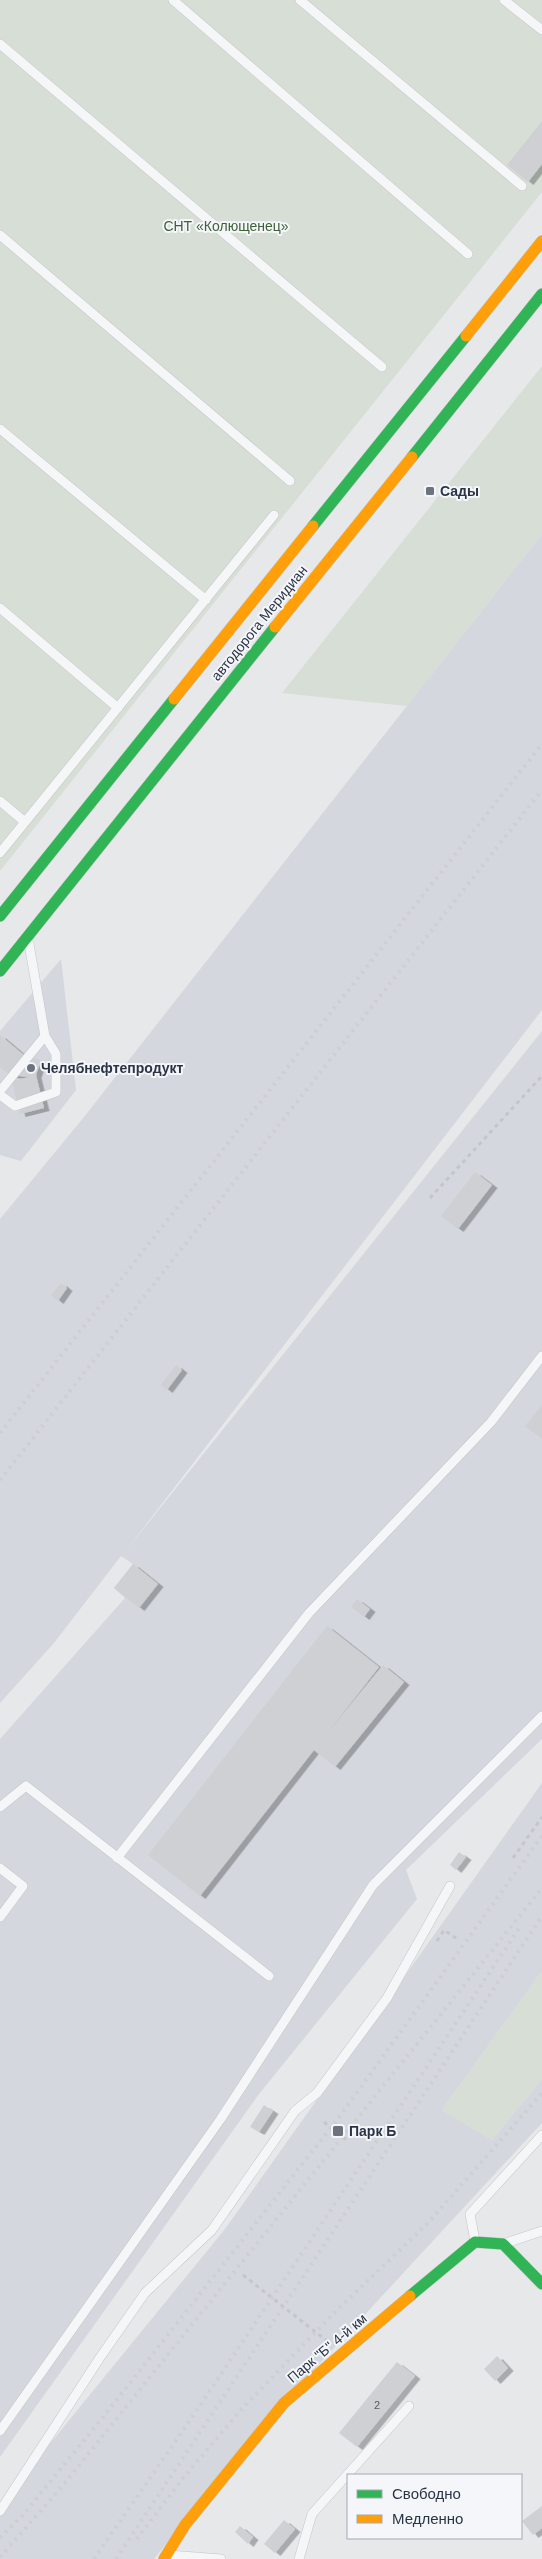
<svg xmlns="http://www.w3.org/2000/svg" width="542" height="2559" font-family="Helvetica,sans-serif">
<defs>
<filter id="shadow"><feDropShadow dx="5.5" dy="3" stdDeviation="0" flood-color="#0004"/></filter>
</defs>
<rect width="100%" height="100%" fill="#e6e8ea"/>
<path fill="#d4d7dd" d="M542,534V1010L124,1553L542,1031V1739L406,1870L417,1899L259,2094L0,2457V1739L125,1598L114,1588L133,1564L121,1556L54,1643L0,1703V1219L84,1117Z
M61,959L76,1090L21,1161L0,1155V1031Z
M542,1783V1971L442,2110L492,2140L542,2079V2123L248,2441L154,2559H0V2505L225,2229Z"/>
<path fill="#d6ded6" d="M0,0H542V192L0,871Z
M542,366V534L407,706L282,693Z
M542,1971V2079L492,2140L442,2110Z"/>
<path fill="#ced0d3" filter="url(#shadow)" d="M542,121V164L528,182L507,165Z
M0,1035L25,1056L41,1060L36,1075L44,1108L20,1114L12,1081L29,1077L10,1075L0,1067Z
M475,1172L492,1185L458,1229L441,1216Z
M61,1283L67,1288L58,1301L51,1295Z
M176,1365L182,1370L167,1390L161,1385Z
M542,1405V1439L525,1426Z
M133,1564L158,1584L139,1608L114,1588Z
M357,1599L370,1609L364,1617L351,1607Z
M327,1626L379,1667L329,1731L383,1665L404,1682L335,1767L314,1750L200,1896L148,1855Z
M459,1852L466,1857L456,1870L450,1865Z
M264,2105L273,2111L259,2132L250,2127Z
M497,2356L508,2368L495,2381L484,2369Z
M397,2362L415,2376L357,2447L339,2433Z
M542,2506V2528L533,2535L522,2521Z
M284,2520L295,2529L275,2553L264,2544Z
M240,2526L253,2537L248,2544L235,2532Z"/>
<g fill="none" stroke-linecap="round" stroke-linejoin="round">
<defs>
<path id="lane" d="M173,0L468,254
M300,0L522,186
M504,0L542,30
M0,44L382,367
M0,235L290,481
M0,429L206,600
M0,608L118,708
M0,801L25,822
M0,853L274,515
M0,1091L45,1036L29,944
M0,1095L15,1106L56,1092V1054L45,1036
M0,1807L26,1786L269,1976
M117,1858L309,1613L491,1422L542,1356
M0,1868L23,1886L0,1917
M475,2241L470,2214L542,2135
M506,2243L542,2231
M0,2431L220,2120L373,1885L542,1716
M0,2511L99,2359L145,2293L212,2230L295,2111L317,2093L387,1998L450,1886
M169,2555L221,2559
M299,2559L312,2514L409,2406"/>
<path id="fast" d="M412,457L542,294
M313,526L466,336
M0,916L174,699
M0,971L275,627
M410,2296L475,2242L503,2244L542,2284"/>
<path id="slow" d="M466,336L542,241
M275,627L412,457
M174,699L313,526
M164,2559L185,2525L284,2403L410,2296"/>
</defs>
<use href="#lane" stroke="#c4c6c8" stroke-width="10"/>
<use href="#fast" stroke="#c4c6c8" stroke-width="12"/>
<use href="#slow" stroke="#c4c6c8" stroke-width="12"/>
<path stroke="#c5c6ca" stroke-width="3" stroke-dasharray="4 4" stroke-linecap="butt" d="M430,1198L542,1076
M513,1858L542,1817
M437,1941L444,1930L456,1938
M324,2122L348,2141
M243,2275L327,2341"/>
<use href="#lane" stroke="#f5f6f7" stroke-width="9"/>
<use href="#fast" stroke="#30b455" stroke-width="11"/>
<use href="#slow" stroke="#ff9f0a" stroke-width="11"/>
<path stroke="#cecfd2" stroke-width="4" stroke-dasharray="2.5 5" stroke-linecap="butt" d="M0,1433L542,744
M0,1480L542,790
M0,2538L23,2515L108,2411L340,2116L542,1836
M137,2539L183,2478L241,2410L334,2313L428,2223L542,2093
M0,2557L65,2483L542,1888
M94,2559L199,2407L520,1927
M116,2559L542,1916"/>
</g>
<g fill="#6c737f" stroke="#f4f6f9" stroke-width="2">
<rect x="425" y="486" width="10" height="10" rx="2.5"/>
<circle cx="31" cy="1068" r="5"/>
<rect x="332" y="2125" width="12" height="12" rx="2.5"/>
</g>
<g text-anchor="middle" stroke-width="4" stroke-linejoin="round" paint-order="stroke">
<g font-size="11" fill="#545c69">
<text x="377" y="2409">2</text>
</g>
<g font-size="14" fill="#3f6138" stroke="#f4f6f9">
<text x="226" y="231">СНТ «Колющенец»</text>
</g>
<g font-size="14" font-weight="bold" fill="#2b3445" stroke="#f4f6f9" text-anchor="start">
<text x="440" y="496">Сады</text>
<text x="41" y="1073">Челябнефтепродукт</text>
<text x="349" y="2136">Парк Б</text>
</g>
<g font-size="14" fill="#2b3445" stroke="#f4f6f9">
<text transform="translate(259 623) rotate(-51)" y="5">автодорога Меридиан</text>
<text transform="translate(327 2348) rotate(-40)" y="5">Парк "Б" 4-й км</text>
</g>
</g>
<rect x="347" y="2474" width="175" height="65" fill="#f4f6f9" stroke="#a4a8b1"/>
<rect x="357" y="2490" width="25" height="8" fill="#30b455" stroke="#a4a8b1"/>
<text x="392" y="2499" font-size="15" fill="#2b3445">Свободно</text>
<rect x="357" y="2515" width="25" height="8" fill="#ff9f0a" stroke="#a4a8b1"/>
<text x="392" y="2524" font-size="15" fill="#2b3445">Медленно</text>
</svg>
